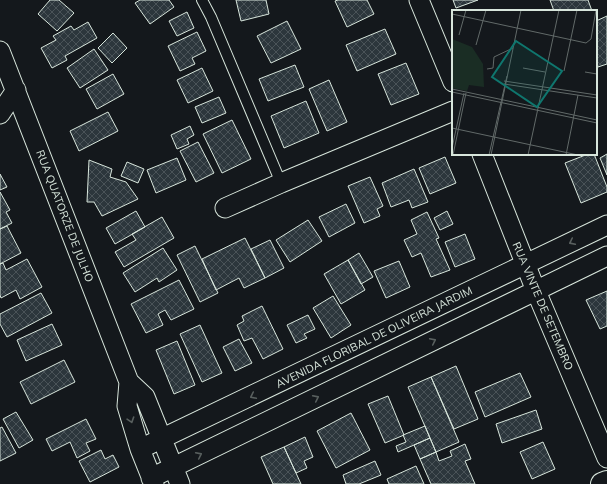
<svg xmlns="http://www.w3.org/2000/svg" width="607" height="484" font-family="Mulish,sans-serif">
<defs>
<pattern id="building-cross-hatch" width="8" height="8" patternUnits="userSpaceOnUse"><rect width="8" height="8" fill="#2c363c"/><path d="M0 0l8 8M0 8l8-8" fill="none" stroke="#4a5358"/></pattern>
</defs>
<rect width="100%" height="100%" fill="#14181c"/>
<path fill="url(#building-cross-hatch)" stroke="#d8e6dc" d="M50,0H59L74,13L57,31L38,14Z
M140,0H169L174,7L150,24L135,3Z
M236,0H266L269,14L241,21Z
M338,0H367L374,14L347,27L335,1Z
M453,0H478L456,8Z
M550,0H588L592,11H554Z
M187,12L194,28L177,36L169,21Z
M607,16V64L598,67L596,62V21Z
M287,21L301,49L271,63L257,36Z
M88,22L97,38L65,56L67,60L52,68L41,48L56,40L53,36L71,26L74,30Z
M385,29L396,54L357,71L346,45Z
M197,32L206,51L192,58L195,64L180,71L168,46Z
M113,33L127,48L112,63L98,48Z
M94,49L108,70L80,88L67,68Z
M406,63L419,94L391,105L378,74Z
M295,65L304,87L268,101L259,79Z
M202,68L213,91L188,103L177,80Z
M113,74L124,94L97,109L86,89Z
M329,80L347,122L327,131L309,89Z
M219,97L226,113L202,123L195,107Z
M306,101L319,133L284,148L271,116Z
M108,112L118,131L79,151L70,131Z
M232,120L251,159L222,173L203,134Z
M190,126L194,135L187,139L189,144L177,149L171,135Z
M198,142L214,173L196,182L180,151Z
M588,154H594L607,187V192L581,203L565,163Z
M607,154V175L600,158Z
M445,157L456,183L430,194L419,168Z
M177,158L186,180L156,193L147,170Z
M89,160L112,169L110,177L126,182L138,199L102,216L94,202H87Z
M127,162L144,169L138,183L121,176Z
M414,169L428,202L412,208L409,200L391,207L382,183Z
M0,174L7,187L0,190Z
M370,177L383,206L377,209L380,216L364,223L348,186Z
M0,192L10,210L6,212L12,223L0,229Z
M346,204L355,223L329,237L319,217Z
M136,211L145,227L115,244L106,228Z
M447,211L453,224L440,230L434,218Z
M427,212L439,238L436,239L450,270L431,277L421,253L412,257L404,240L417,234L411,220Z
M162,217L174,238L124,267L115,252L136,240L132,234Z
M308,220L322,241L290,262L276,240Z
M7,226L21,253L0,264V229Z
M465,234L475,259L455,267L445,242Z
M245,238L265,278L244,288L239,278L216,290L202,259Z
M270,240L284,268L265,278L251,249Z
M195,246L218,293L200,302L177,255Z
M163,248L177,270L159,282L157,278L135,292L123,273Z
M359,253L373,277L361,284L348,260Z
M27,259L42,287L20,299L16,290L1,298L0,295V264L3,263L6,270Z
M348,260L365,290L341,304L324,274Z
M399,261L410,287L386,298L374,271Z
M179,280L194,309L171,320L165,310L158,314L163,325L146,333L131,304Z
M607,291V326L600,329L586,300Z
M41,293L52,313L7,337L0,324V314Z
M333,296L351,325L331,338L313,308Z
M262,306L283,349L263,359L252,338L244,341L237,325L244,321L242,316Z
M308,315L315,329L304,334L307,338L296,343L287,325Z
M52,324L62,345L26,361L17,340Z
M200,325L222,373L202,382L180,334Z
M239,339L252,363L235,371L223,347Z
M177,341L195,385L174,394L156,350Z
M64,360L75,382L31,404L20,382Z
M456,366L478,419L454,429L431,377Z
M520,373L531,397L485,417L475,392Z
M431,377L459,442L436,452L408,387Z
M388,396L404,435L385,443L368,404Z
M536,410L542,429L502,443L496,424Z
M16,412L33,440L19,448L3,419Z
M351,413L370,450L336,468L317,431Z
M86,419L96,439L86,443L90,451L77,458L70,442L52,451L46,439Z
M425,426L430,438L398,452L396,446L406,442L403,435Z
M2,427L16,453L0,461V428Z
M305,437L313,457L304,461L307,468L296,473L284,447Z
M430,438L436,452L420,459L414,445Z
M543,442L555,469L532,479L520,452Z
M465,444L471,459L465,461L475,484H431L420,459L436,452L439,461L452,456L450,451Z
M284,447L296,473L301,484H273L261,457Z
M101,450L105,459L113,455L119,467L90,482L79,461Z
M375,461L381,475L359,484H346L343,475Z
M416,466L424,484H389L387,479Z"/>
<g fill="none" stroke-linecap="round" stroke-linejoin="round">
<defs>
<path id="lane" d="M202,0L211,17L281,183"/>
<path id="street" d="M419,0L453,82
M0,51L129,382L127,406L140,449L154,484
M0,114L16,90
M482,154L536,291L607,458
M225,208L281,183L453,111
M129,382L145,397L180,484
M140,449L607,225
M151,478L607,256"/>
<path id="secondary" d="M602,484L607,482"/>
</defs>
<use href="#lane" stroke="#d8e6dc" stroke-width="12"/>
<use href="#street" stroke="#d8e6dc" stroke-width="21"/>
<use href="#secondary" stroke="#d8e6dc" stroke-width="24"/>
<use href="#lane" stroke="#14181c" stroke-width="10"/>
<use href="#street" stroke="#14181c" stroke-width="19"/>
<use href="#secondary" stroke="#14181c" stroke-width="22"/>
</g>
<defs><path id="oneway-chevron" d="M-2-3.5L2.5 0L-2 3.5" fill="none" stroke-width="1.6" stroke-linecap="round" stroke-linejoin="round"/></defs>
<g stroke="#59605f">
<use href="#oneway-chevron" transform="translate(572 242) rotate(154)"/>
<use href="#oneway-chevron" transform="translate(433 341) rotate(-26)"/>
<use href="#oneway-chevron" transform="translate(253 396) rotate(154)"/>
<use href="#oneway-chevron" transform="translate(316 398) rotate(-26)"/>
<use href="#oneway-chevron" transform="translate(131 420) rotate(72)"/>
<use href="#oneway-chevron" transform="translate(199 455) rotate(-26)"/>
</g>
<g text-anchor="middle" stroke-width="3" stroke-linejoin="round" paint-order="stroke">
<g font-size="11" fill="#d8e6dc" stroke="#14181c">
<text transform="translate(65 216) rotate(69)" y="4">RUA QUATORZE DE JULHO</text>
<text transform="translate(543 306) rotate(67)" y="4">RUA VINTE DE SETEMBRO</text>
<text transform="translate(374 337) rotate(-26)" y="4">AVENIDA FLORIBAL DE OLIVEIRA JARDIM</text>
</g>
</g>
<g transform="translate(452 10)">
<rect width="145" height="145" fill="#14181c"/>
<path d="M0,29L20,37L31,54L32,77L17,75L15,81L0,78Z" fill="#1a2d24"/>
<path fill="none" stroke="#626a69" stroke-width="1" d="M0,4L134,33L139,29L144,0M7,25L14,0M24,35L34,0M71,58L93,62M35,59L41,58L42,47L61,38M112,61L125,0M133,62L145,64M52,71L145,85M52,74L145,88M0,79L145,110M0,82L145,113M0,118L126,145M0,138L12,83M1,145L14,83M37,145L55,66M39,145L69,0M76,145L107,0M114,145L126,85"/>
<path fill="#0f766e" fill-opacity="0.15" stroke="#0f766e" stroke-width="2" d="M64,31L110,61L85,97L40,67Z"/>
<rect width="145" height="145" fill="none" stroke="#d8e6dc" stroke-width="2"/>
</g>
</svg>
